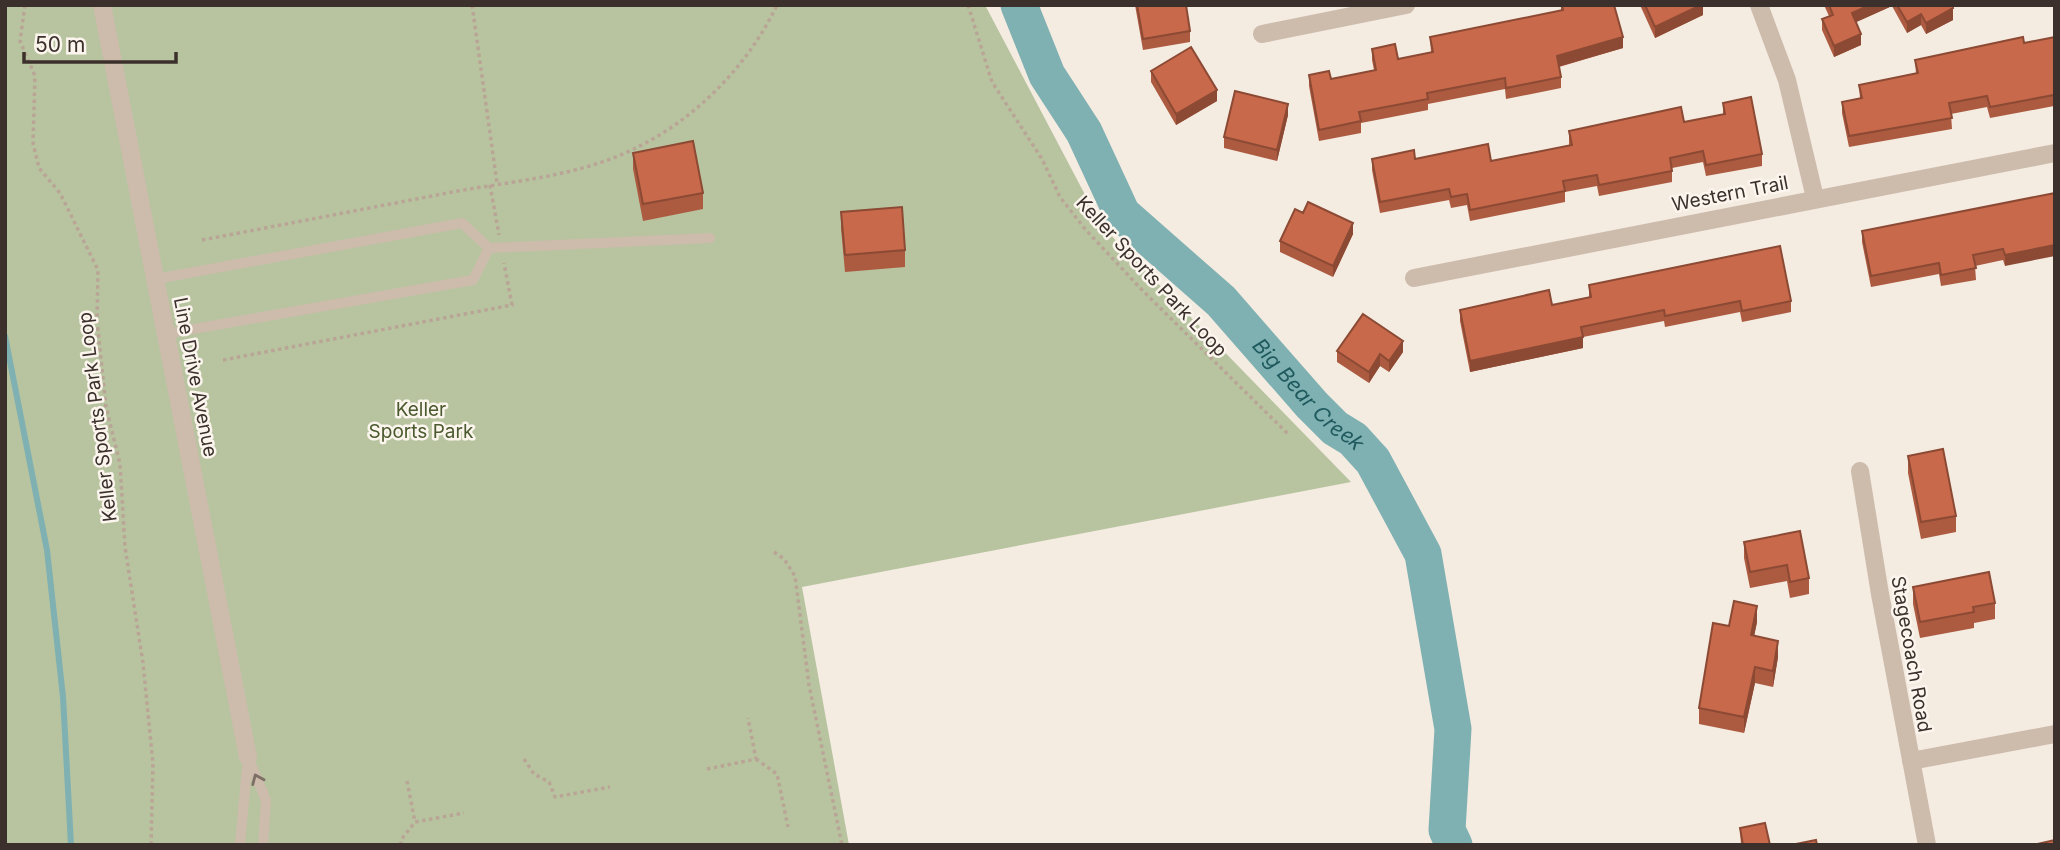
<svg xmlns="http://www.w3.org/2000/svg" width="2060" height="850" font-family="Inter,sans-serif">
<rect width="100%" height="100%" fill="#f4ebe1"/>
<path fill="#b8c4a0" d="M5,5H985L1101,225L1351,482L802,587L849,845H5Z"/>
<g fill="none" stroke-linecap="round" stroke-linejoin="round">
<path stroke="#7fb0b2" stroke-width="6" d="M5,336L47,550L63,697L71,845"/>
<path stroke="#7fb0b2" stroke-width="37" id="s1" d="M1019,5L1047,75L1084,132L1122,214L1221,301L1312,405L1335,428L1353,439L1373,461L1423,554L1453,729L1447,830L1454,845"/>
<path stroke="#b9a596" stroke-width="3.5" stroke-dasharray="3.5 3.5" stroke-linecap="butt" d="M25,5L20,41L35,76L33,143L39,168L60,193L98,270L97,320L106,407L120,464L125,547L143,663L153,764L151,845
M472,5L497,183
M968,5L992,82L1042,159L1060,197L1085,229L1143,291L1288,434
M490,185L499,235
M202,240C281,225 359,210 437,195C490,184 548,180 599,163C676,138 742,78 777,5
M223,360L512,305L504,263
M774,552L784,559L795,576L809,685L842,845
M524,759L534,774L549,782L555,797L610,787
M756,759L777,774L788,827
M707,769L756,759L748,718
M407,781L415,822L464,813
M401,845V840L415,822"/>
<path stroke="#cdbbac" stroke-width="10" d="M489,248L710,238
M156,279L462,223L489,248L473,280L165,334
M240,845L248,757L266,800L263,845"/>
<path stroke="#cdbbac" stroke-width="18" d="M102,5L248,757
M1759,5L1787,80L1815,198
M1262,34L1406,5
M1414,278L2055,153
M1860,471L1880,594L1927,845
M1911,761L2055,734"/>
</g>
<path fill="#ac5a40" d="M1135,5H1186L1190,31V42L1143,50Z
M1561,5L1623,48L1559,67L1561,77V88L1506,99L1505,89L1428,104V110L1361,123V133L1319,141L1309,86V75L1331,79L1374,70L1372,60V49L1398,59L1431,52L1430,37L1561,11Z
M1640,5H1703V15L1655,38Z
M1824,5H1952L1953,20L1926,34L1921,25L1907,33L1892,6L1856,22L1861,45L1834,57L1822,30V19L1829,16Z
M2055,37V110L2054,106L1990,118L1987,107L1951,114L1952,129L1849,147L1842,113V102L1860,99L1859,85L1916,74L1915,60L2024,43Z
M1151,71L1217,101L1176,125L1151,82Z
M1723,103L1762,154V166L1706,176L1703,162L1672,168V182L1599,196L1597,186L1565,192V202L1470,221L1467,205L1451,208L1449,200L1380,213L1372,170V159H1415L1491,161L1569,146V131L1684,122L1723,114Z
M1288,115L1277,161L1224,148V137Z
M633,153L703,193V209L643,221L633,169Z
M2055,193L2005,266L2003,260L1975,266L1976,280L1941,286L1939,274L1871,287L1862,242V231Z
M841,212L905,250V267L845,272L841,228Z
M1353,234L1333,277L1280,252V241Z
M1589,285L1791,301V312L1742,322L1740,312L1665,327L1664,321L1583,337V348L1470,372L1460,321V310L1552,305L1589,298Z
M1337,351L1403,352L1389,372L1380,366L1369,383L1337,362Z
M1908,456L1956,516V532L1921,539L1908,473Z
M1800,531L1809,578V594L1790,598L1787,581L1750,588L1744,558V542Z
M1913,587L1995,603V619L1974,623V628L1920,638L1913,604Z
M1757,622L1754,636L1778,657L1773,687L1755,683L1744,733L1699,724V708L1729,626Z
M1740,828L1770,845H1741Z"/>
<path fill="#8c4a34" d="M1701,5H1703V15L1655,38V27Z
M1870,5H1892V6L1852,24V13Z
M1953,8V20L1926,34V23Z
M1921,14V25L1907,33V22Z
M1861,34V45L1834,57V46Z
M1623,37V48L1557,67V56Z
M1217,90V101L1176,125V114Z
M1288,104V115L1277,161V150Z
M1353,223V234L1333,277V266Z
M2055,245V256L2005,266V255Z
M1583,337V348L1470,372V361Z
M1403,341V352L1389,372V361Z
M1380,354V366L1369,383V372Z
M1757,606V622L1751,651V635Z
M1778,641V657L1773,687V671Z
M1755,667V683L1744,733V717Z"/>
<path fill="#c8694b" stroke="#8c4a34" stroke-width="2" d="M1137,5H1186L1190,31L1143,39Z
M1562,5H1614L1623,37L1557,56L1561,77L1506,88L1505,78L1427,93L1428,99L1359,112L1361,121L1319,130L1309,75L1329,71L1331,79L1376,70L1372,49L1395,44L1398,59L1433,52L1430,37L1563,10Z
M1645,5H1701L1655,27Z
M1829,5H1870L1852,13L1861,34L1834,46L1822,19L1833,15Z
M1897,5H1952L1953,8L1926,23L1921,14L1907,22Z
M2023,37L2024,43L2055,37V99L2054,95L1990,107L1987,96L1949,103L1952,118L1849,136L1842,102L1862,98L1859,85L1918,73L1915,60Z
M1191,47L1217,90L1176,114L1151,71Z
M1235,91L1288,104L1277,150L1224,137Z
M1751,97L1762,154L1706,165L1703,151L1670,158L1672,171L1599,185L1597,175L1563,181L1565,191L1470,210L1467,194L1451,197L1449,189L1380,202L1372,159L1414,150L1415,159L1488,144L1491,161L1572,145L1569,131L1681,107L1684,122L1725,114L1723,103Z
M693,141L703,193L643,204L633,153Z
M2055,193V245L2005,255L2003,249L1973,255L1976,268L1941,275L1939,263L1871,276L1862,231Z
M1308,202L1353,223L1333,266L1280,241L1295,209L1303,213Z
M902,207L905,250L845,255L841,212Z
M1780,246L1791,301L1742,311L1740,301L1665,316L1664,310L1581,327L1583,337L1470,361L1460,310L1549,290L1552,305L1591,297L1589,285Z
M1363,314L1403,341L1389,361L1380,354L1369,372L1337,351Z
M1943,449L1956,516L1921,522L1908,456Z
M1800,531L1809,578L1790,582L1787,565L1750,572L1744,542Z
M1989,572L1995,603L1973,607L1974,612L1920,622L1913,587Z
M1734,601L1757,606L1751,635L1778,641L1773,671L1755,667L1744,717L1699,708L1713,623L1729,626Z
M1765,823L1770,845H1743L1740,828Z
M1816,840L1817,845H1791Z
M2055,840V845H2033Z"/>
<defs><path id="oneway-chevron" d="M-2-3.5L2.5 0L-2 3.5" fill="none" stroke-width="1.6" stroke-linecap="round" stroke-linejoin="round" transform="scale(1.75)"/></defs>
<use stroke="#7d6f65" href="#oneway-chevron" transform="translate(257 779) rotate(-113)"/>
<g text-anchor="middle" stroke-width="5" stroke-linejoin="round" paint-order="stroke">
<g font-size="19" fill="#3b302b" stroke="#fbf5ee">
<text transform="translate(1730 193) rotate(-11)" y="7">Western Trail</text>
<text transform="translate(1152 276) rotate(47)" y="7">Keller Sports Park Loop</text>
<text transform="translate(196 377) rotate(79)" y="7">Line Drive Avenue</text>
<text transform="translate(97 417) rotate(-97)" y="7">Keller Sports Park Loop</text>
<text transform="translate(1912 654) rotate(80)" y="7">Stagecoach Road</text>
</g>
<g font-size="19" fill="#4a5a2e" stroke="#fbf5ee">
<text x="421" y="416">Keller<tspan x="421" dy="22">Sports Park</tspan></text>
</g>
<g font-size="21" font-style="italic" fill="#1f5a5e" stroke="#fbf5ee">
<text dy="7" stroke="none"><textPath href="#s1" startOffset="494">Big Bear Creek</textPath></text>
</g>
</g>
<rect width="2060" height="850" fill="none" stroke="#3b302b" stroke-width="14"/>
<path d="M24 52v10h152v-10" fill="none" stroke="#3b302b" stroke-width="3.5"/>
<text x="35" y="52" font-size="21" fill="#3b302b" stroke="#fbf5ee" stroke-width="5" paint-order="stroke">50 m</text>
</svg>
